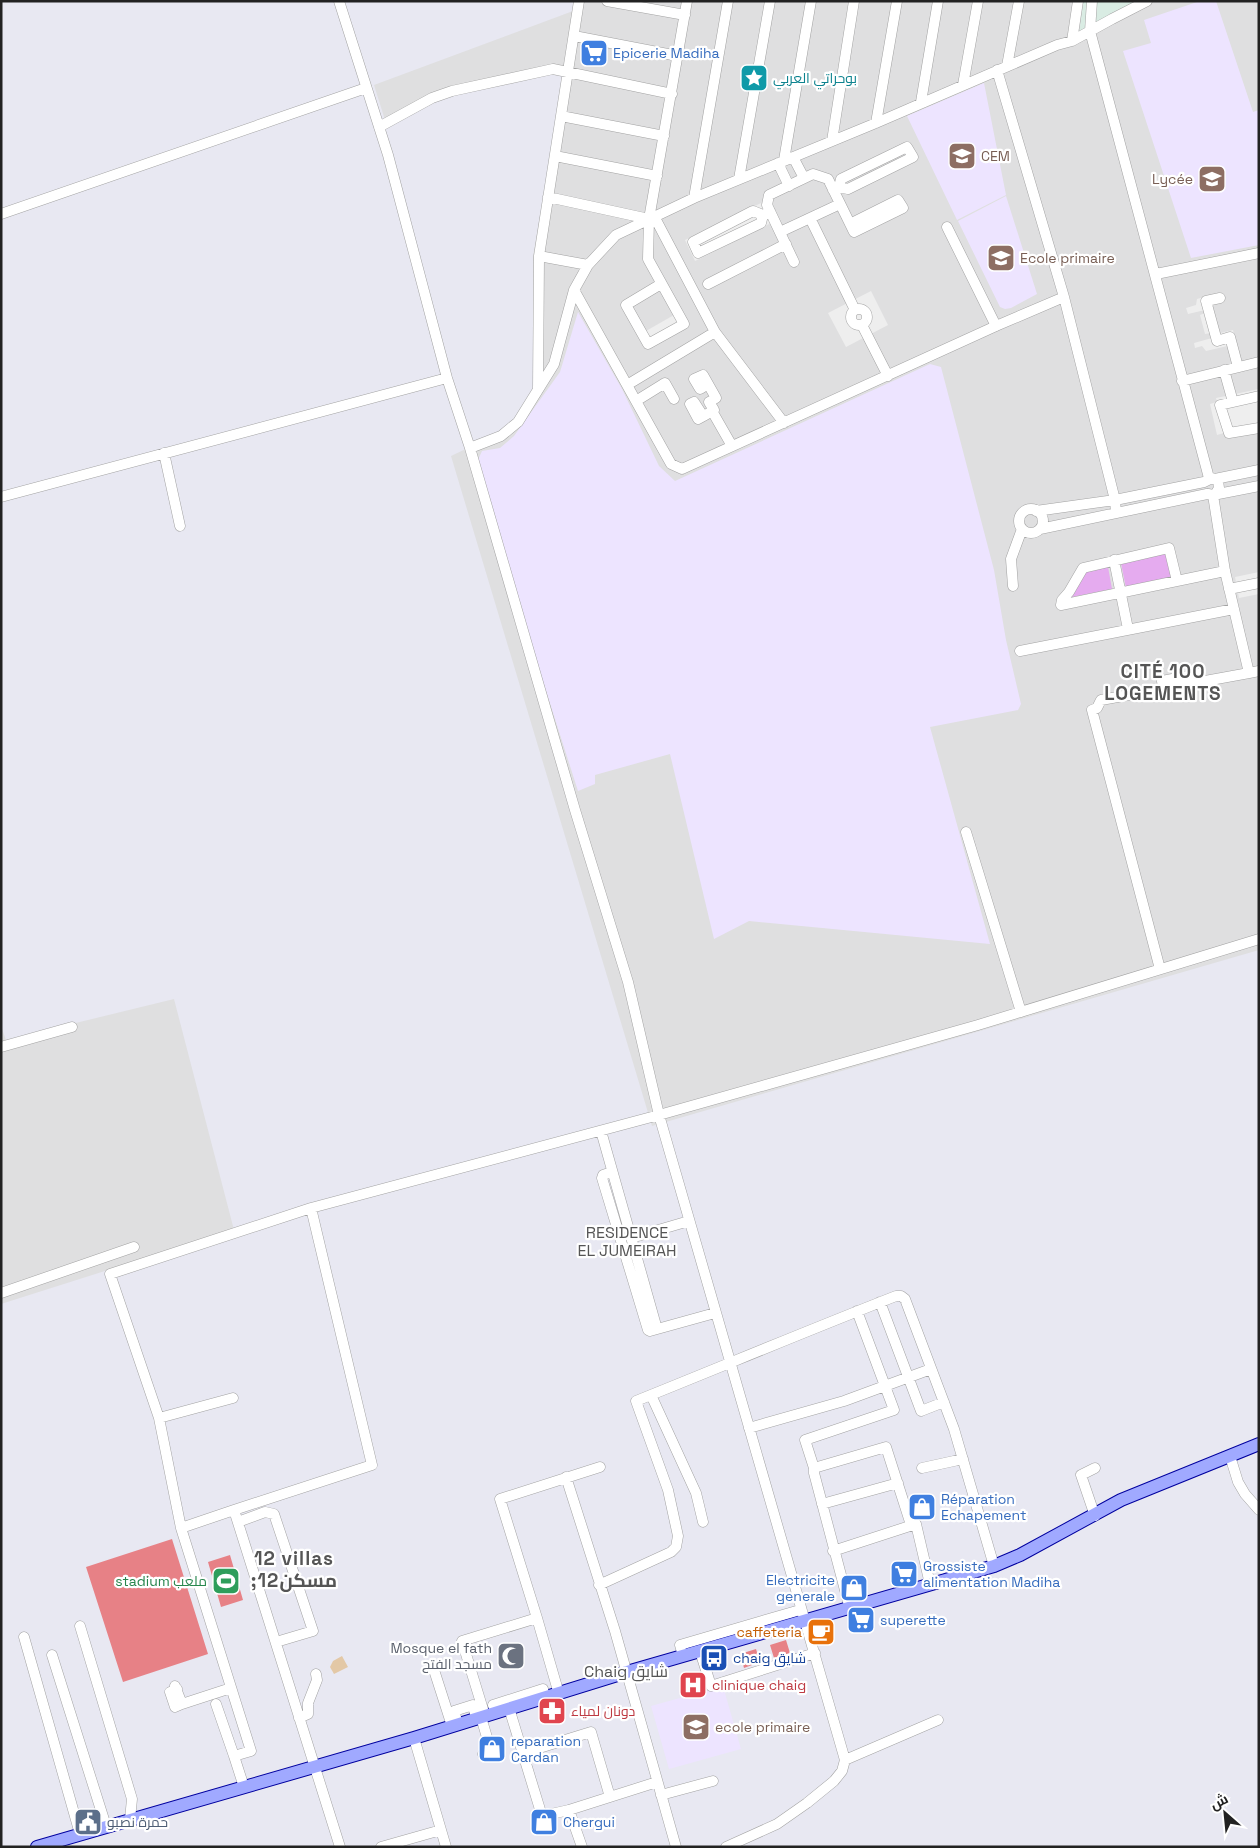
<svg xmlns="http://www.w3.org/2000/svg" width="1260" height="1848" font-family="'Space Grotesk',Cairo,sans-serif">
<rect width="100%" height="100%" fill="#e8e8f2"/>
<path fill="#dfdfe0" d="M574,1H1259V950L652,1126L451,456L499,433L514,422L534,389L533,256L566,67L450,88L385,120L374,85L573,11Z
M174,999L234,1230L1,1304V1026L6,1040Z"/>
<path fill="#d9ece3" d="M1083,1H1138L1079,35Z"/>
<path fill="#ede4ff" d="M1200,1H1216L1253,112L1259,110V245L1191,258L1123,51L1151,43L1144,20Z
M984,83L1006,195L957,220L907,116Z
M1006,196L1037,294L1011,308L1005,309L1000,307L958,221Z
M578,312L622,389L659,466L675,481L930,364L941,367L994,570L1006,640L1021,704L1018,710L930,727L990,944L749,921L714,939L670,754L595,775V784L578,791L525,625L478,460L482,451L500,448L514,436L560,372Z
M723,1686L741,1749L669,1769L651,1706Z"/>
<path fill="#e5abef" d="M1166,553L1171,578L1126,588L1121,563Z
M1108,567L1112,589L1072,597L1071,596L1087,571Z"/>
<path fill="#e78186" d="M172,1539L208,1654L123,1682L86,1567Z
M230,1555L243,1600L221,1607L208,1562Z
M786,1640L790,1653L774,1658L770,1645Z
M756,1649L760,1662L744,1668L740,1654Z"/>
<path fill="#eee" d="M761,203L771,223L695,261L685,240Z
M871,291L888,325L846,347L828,313Z
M1221,292L1224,302L1212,304L1220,333L1233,330L1236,344L1206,351L1202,346L1195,348L1194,343L1212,338L1211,333L1205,334L1200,315L1205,313V310L1188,314L1186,308L1196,305L1197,299Z
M681,311L689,324L647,349L639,335Z
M1259,389V433L1226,438L1224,433L1217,435L1210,404L1217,402L1216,398Z
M1259,572V594L1239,598L1235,577Z"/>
<path fill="#e3c8a6" d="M342,1656L348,1667L334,1674L330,1667L333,1661Z"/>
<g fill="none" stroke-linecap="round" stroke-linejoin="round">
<defs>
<path id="minor" d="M339,1L388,155L447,378L470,448L575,810L628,982L659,1115L845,1760L842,1771L834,1781L807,1803L777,1824L726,1847
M607,1L685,15
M1092,1L1090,31L1209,478
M574,36L678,56
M1072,41L1078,1
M1007,66L1019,1
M963,85L978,1
M921,102L938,1
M561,116L664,136
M876,123L897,1
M379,127L432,98L452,91L553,69L672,94
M832,141L854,1
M555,156L657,176
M793,157L804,178
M784,160L811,1
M778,163L789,186
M739,179L770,1
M833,190L839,187L841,179L907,147L913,157L848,189L839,187
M548,197L649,219
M694,198L728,1
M1,214L366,88
M763,215L761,223L698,253L693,242L753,211L763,215L770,211
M654,216L715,332L784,423
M810,218L855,310
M947,227L996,326
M780,232L840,204
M539,256L588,265
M794,262L767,205L769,195L813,174L828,179C837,197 845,214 854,232L903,208L898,200L850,224
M1156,274L1259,253
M661,284L626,305L648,344L684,324L648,259L649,219L687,1
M708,284L786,244
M574,290L671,464L682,469L996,326L1064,297L997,70
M1064,297L1115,500L1116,513
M1220,298L1206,301L1217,341L1230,337L1238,367
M851 317a8 8 0 1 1 16 0a8 8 0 1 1-16 0Z
M862,325L888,376
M1224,370L1233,402
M1182,381L1259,362
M627,385L715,332
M538,390L539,256L579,1
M1259,396L1220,405L1229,433L1259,428
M636,401L665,383L674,399
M712,411L732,446
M703,416L694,402L690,404L698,419C704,416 709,413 714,410L709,402L716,398L703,375L694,379L700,389L708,384
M470,448L501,436L518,422L554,364L574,290L588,265L616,235L694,198L876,123L1057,45L1072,41L1112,19L1147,1
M164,453L180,526
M1215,479L1259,470
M1204,482L1212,478L1218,481L1219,488L1216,493
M1208,494L1213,495L1259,486
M1213,495L1225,571L1249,673L1259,671
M1,497L447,378
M1019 521a12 12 0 1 1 24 0a12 12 0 1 1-24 0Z
M1036,511L1115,500L1204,482
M1040,529L1207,494
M1114,560L1128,629
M1177,581L1169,548L1083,568L1069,592L1062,600L1061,605L1225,571
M1013,586L1011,559L1022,529
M1229,589L1259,583
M1020,651L1234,609
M1163,688L1162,681L1199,674L1201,681
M966,832L1021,1012
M1160,969L1092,710L1097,708L1101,700L1249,673
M1,1047L72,1027
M601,1131L657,1329
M612,1172L603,1175L602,1178L648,1330L650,1331L715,1313
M631,1238L689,1221
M1,1293L134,1247
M880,1302L921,1411L944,1402
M651,1395L696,1493L703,1522
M159,1418L233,1398
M749,1428L844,1401L931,1369
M1230,1456L1238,1482L1245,1494L1259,1510
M814,1468L805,1440L894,1410L857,1311
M922,1468L963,1459
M1095,1468L1081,1475L1095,1516
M566,1477L615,1631L676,1847
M822,1504L898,1483
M234,1510L372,1465L311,1208
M238,1522L265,1512L274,1514L313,1631L276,1642
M181,1528L251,1751L234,1756L244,1787
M833,1551L916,1524L930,1584
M599,1585L671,1552L676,1547L678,1536L668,1490L636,1401C723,1366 809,1330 896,1296H901L905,1299L954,1429L994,1566
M850,1609L814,1473V1468L886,1447L911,1525
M80,1626L132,1799L130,1819
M24,1637L80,1834
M700,1651L711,1686L815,1653
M52,1655L106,1826
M683,1656L680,1645L800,1610
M434,1670L452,1726
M175,1686L182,1704L231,1688
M177,1689L170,1692L175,1707L182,1704
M559,1694L537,1618L500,1499L600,1467
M216,1704L234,1756
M509,1708L542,1816L569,1810L657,1782
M496,1713L493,1705L543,1689L545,1698
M485,1716L462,1641L537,1618
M481,1717L491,1751L483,1754
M299,1718L308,1714V1703L317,1680L316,1674
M458,1724L454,1711L473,1705L476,1718
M414,1738L446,1847
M523,1753L591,1732L610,1797
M845,1760L938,1720
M661,1795L713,1781
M569,1810L582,1847
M340,1847L234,1510L181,1528L159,1418L110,1274L311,1208L659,1115L978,1025L1259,939
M381,1847L441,1830"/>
<path id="major" d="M37,1847L414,1738L627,1672L994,1566L1020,1555L1121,1500L1259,1444"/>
</defs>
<use href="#minor" stroke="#a3a3a3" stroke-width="11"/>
<use href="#major" stroke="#01009f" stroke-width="14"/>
<use href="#minor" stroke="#fff" stroke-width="10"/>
<use href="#major" stroke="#a0a9ff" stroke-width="12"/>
</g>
<defs>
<symbol id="supermarket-square" viewBox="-11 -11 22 22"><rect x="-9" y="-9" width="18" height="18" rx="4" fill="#3f7fe0" stroke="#fff"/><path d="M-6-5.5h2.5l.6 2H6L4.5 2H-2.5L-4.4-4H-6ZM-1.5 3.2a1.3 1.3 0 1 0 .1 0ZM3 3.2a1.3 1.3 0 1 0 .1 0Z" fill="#fff"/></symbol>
<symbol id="sight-square" viewBox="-11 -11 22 22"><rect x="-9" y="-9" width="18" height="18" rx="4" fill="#0f9aa8" stroke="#fff"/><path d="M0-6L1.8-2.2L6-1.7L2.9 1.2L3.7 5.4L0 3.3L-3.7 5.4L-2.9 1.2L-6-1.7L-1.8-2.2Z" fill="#fff"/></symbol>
<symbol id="school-square" viewBox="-11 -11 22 22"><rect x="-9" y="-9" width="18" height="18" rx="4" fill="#8d6e63" stroke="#fff"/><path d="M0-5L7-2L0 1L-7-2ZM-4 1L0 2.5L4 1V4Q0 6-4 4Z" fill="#fff"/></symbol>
<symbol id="shop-square" viewBox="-11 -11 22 22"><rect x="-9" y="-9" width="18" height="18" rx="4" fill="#3f7fe0" stroke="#fff"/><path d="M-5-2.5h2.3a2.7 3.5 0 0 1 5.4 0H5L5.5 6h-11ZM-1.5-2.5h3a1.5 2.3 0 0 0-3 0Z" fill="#fff"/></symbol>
<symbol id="stadium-square" viewBox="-11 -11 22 22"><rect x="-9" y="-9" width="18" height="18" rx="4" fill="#2e9e5b" stroke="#fff"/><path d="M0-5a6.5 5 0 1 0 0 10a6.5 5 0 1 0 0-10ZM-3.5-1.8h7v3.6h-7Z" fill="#fff"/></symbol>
<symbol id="cafe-square" viewBox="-11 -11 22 22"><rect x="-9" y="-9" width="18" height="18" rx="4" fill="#e8710a" stroke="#fff"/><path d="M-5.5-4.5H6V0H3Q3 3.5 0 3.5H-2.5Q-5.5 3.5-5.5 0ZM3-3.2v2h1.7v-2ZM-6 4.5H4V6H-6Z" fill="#fff"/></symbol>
<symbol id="mosque-square" viewBox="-11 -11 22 22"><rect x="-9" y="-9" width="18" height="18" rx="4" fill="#6b7280" stroke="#fff"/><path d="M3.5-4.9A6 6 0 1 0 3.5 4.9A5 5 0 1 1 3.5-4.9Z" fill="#fff"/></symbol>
<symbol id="bus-square" viewBox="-11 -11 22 22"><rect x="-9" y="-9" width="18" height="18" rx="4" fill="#1a4fb4" stroke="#fff"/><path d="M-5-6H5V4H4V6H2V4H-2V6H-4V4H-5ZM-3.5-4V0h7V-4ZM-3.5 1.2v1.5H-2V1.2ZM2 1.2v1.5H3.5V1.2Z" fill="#fff"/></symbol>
<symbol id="hospital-square" viewBox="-11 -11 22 22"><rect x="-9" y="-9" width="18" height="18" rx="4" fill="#e0444e" stroke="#fff"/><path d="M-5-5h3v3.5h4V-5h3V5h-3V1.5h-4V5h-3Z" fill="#fff"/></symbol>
<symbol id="pharmacy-square" viewBox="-11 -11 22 22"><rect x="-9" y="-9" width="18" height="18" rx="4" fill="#e0444e" stroke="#fff"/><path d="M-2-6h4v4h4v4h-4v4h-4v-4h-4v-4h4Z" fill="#fff"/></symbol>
<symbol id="civic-square" viewBox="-11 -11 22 22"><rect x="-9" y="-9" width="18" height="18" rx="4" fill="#5c6f8a" stroke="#fff"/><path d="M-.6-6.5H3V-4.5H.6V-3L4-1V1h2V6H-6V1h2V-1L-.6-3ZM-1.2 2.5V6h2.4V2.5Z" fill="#fff"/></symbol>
</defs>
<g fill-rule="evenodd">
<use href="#supermarket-square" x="578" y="37" width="32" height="32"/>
<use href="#sight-square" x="738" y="62" width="32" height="32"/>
<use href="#school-square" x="946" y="140" width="32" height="32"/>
<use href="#school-square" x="1196" y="163" width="32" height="32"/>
<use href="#school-square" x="985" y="242" width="32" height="32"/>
<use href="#shop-square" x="906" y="1491" width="32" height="32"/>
<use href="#supermarket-square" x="888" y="1558" width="32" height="32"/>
<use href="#stadium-square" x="210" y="1565" width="32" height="32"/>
<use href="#shop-square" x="838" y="1572" width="32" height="32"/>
<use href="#supermarket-square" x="845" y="1604" width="32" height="32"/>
<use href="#cafe-square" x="805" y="1616" width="32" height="32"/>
<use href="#mosque-square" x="495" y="1640" width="32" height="32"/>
<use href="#bus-square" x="698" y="1642" width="32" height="32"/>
<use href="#hospital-square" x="677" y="1669" width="32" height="32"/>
<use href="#pharmacy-square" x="536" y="1695" width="32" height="32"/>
<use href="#school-square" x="680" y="1711" width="32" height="32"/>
<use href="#shop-square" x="476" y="1733" width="32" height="32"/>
<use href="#civic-square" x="72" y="1806" width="32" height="32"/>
<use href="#shop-square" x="528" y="1806" width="32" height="32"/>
</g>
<g text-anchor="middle" stroke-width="4.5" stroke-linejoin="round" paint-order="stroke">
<g font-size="14" fill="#366cbe" stroke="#fff" text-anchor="start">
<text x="613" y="58">Epicerie Madiha</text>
<text x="941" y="1504">Réparation<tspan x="941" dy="16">Echapement</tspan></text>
<text x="923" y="1571">Grossiste<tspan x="923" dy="16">alimentation Madiha</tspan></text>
<text x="835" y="1585" text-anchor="end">Electricite<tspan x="835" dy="16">generale</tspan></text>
<text x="880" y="1625">superette</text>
<text x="511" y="1746">reparation<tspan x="511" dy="16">Cardan</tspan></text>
<text x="563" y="1827">Chergui</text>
</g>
<g font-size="14" fill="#0d838f" stroke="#fff" text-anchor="start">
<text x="773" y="83">بوحراتي العربي</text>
</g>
<g font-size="14" fill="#785e54" stroke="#fff" text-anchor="start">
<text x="981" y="161">CEM</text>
<text x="1193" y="184" text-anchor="end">Lycée</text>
<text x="1020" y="263">Ecole primaire</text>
<text x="715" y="1732">ecole primaire</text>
</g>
<g font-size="14" fill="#27864d" stroke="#fff" text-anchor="end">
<text x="207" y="1586">stadium ملعب</text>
</g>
<g font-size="14" fill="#c56008" stroke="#fff" text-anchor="end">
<text x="802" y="1637">caffeteria</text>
</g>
<g font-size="14" fill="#5b616d" stroke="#fff" text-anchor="end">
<text x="492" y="1653">Mosque el fath<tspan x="492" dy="16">مسجد الفتح</tspan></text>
</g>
<g font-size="14" fill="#164399" stroke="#fff" text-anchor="start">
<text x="733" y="1663">chaig شايق</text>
</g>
<g font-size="14" fill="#be3a42" stroke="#fff" text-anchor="start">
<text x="712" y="1690">clinique chaig</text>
<text x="571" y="1716">دونان لمياء</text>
</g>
<g font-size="14" fill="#4e5e75" stroke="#fff" text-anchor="start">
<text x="107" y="1827">حمرة نصبو</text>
</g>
<g font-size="16" fill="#555" stroke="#fff">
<text x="627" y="1238">RESIDENCE<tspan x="627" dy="18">EL JUMEIRAH</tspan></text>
<text x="626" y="1677">Chaig شايق</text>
</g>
<g font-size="19" font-weight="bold" letter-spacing="1" fill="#555" stroke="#fff">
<text x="1163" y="678">CITÉ 100<tspan x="1163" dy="22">LOGEMENTS</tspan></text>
<text x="294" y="1565">12 villas<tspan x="294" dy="22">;12مسكن</tspan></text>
</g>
</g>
<rect width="1260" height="1848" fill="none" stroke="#222222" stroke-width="5"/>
<g transform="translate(1225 1813) rotate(333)" stroke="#ffffff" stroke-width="4" paint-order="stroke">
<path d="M0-4L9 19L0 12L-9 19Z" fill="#222222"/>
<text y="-8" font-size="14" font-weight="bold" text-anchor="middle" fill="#222222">ش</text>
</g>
</svg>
